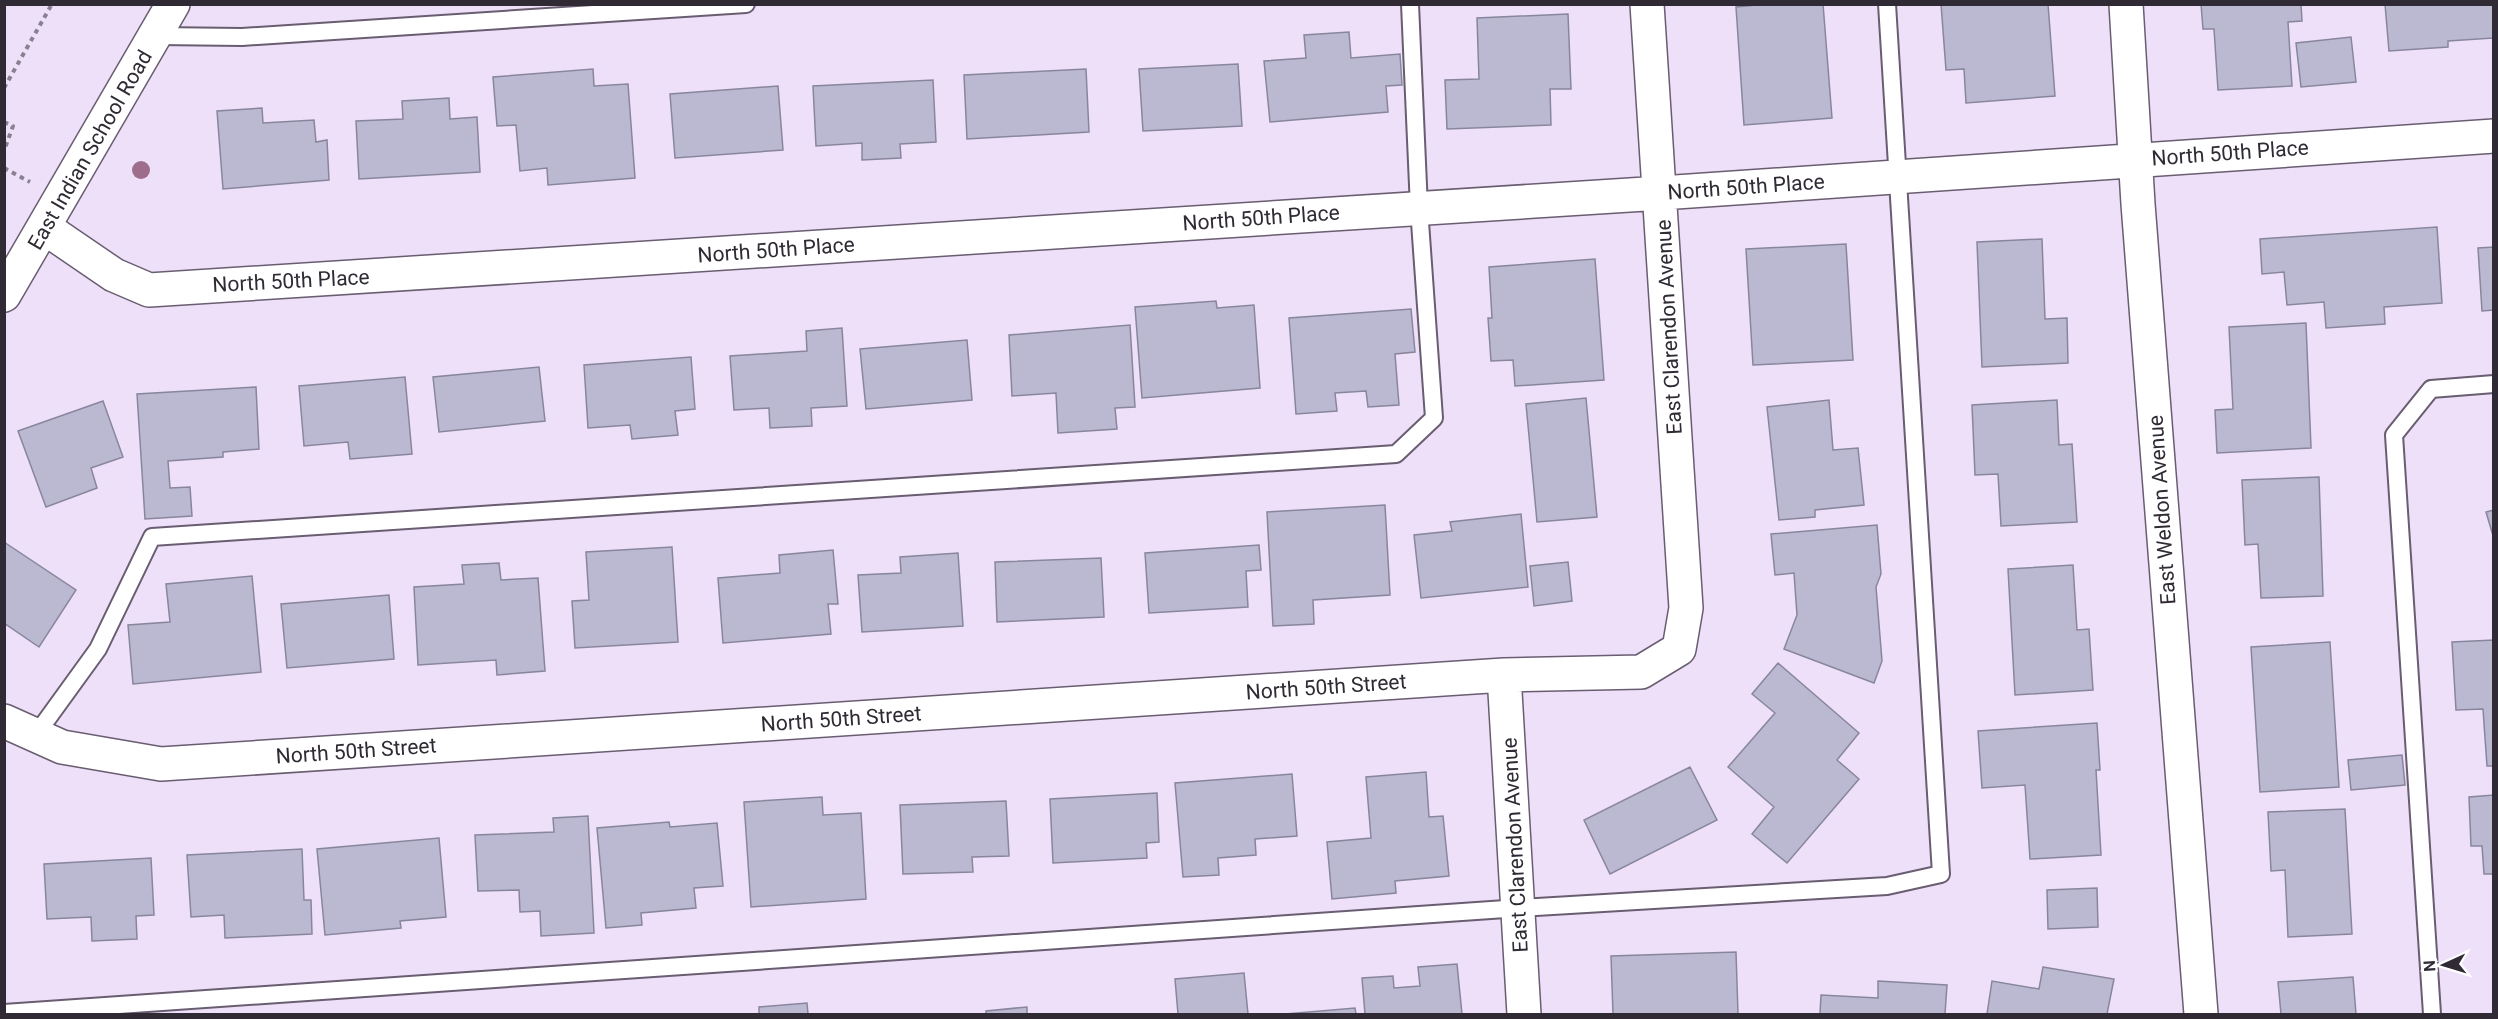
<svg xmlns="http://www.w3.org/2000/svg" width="2498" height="1019" font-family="Roboto,sans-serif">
<rect width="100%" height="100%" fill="#eee0f8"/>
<path fill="#bbb9d2" stroke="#88869d" stroke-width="1.5" d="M1767,4H1823L1832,118L1744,125L1736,7Z
M1941,4H2048L2055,96L1966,103L1964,69L1946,70Z
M2201,4H2301L2302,21L2288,22L2292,86L2218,90L2214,29H2203Z
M2385,4H2494V42L2493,38L2448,41V47L2389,51Z
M1568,14L1571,89H1550L1551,125L1447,129L1445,80L1479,79L1477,18Z
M1349,32L1351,58L1400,54L1402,85L1386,86L1388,112L1270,122L1264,61L1306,58L1304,35Z
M2351,37L2356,82L2301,87L2296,43Z
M1238,64L1242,126L1143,131L1139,69Z
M593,69L594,86L628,84L635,178L548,185L547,168L520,171L516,125L497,126L493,77Z
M1086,69L1089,132L967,139L964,75Z
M933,80L936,142L900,144L901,158L862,160V143L816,146L813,86Z
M778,86L783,150L675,158L670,94Z
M449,98L450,119L477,117L480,172L359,179L356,121L403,119L402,101Z
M262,108L263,123L314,120L316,142L327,140L329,180L223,189L217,111Z
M2437,227L2442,303L2384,307L2385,324L2326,328L2324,302L2287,305L2284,272L2262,274L2260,239Z
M2042,239L2045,319L2067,318L2068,363L1982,367L1977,242Z
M1846,244L1853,360L1753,365L1746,249Z
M2494,247V310L2482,311L2478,248Z
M1595,259L1604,380L1515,386L1513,360L1491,361L1488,318H1492L1489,267Z
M1216,301L1217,308L1254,305L1260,388L1142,398L1135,307Z
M1411,309L1415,352L1395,354L1399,405L1368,407L1366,391L1335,393L1337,411L1296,414L1289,318Z
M2306,323L2311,448L2217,453L2215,410L2233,409L2229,327Z
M1130,325L1135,407L1115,408L1117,429L1058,433L1056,393L1012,396L1009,335Z
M842,328L847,406L811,408L812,426L770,428L769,408L734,410L730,356L807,351L806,331Z
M967,340L972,400L866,409L860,349Z
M691,357L695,409L675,411L678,435L632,439L630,425L588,428L584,365Z
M539,367L545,421L439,432L433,377Z
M405,377L412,454L350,459L348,442L304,446L299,386Z
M256,387L259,449L223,452V457L168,461L170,488L190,487L192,516L145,519L137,394Z
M1586,398L1597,517L1537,522L1526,404Z
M1829,400L1833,450L1858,448L1864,505L1815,510V517L1779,520L1767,407Z
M2057,400L2059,445L2072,444L2077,522L2001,526L1998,474L1975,475L1972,405Z
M103,401L123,457L91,468L97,488L46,507L18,431Z
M2319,477L2323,596L2261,598L2258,544L2245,545L2242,480Z
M1385,505L1390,595L1313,600L1314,624L1273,626L1267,512Z
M2494,510V539L2486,512Z
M1521,514L1528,587L1421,598L1414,535L1452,531L1450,522Z
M1877,525L1881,574L1876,587L1882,661L1874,683L1784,649L1797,615L1794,573L1775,575L1771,534Z
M4,542L76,590L39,647L4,623Z
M1259,545L1261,570L1246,571L1248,607L1149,613L1145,553Z
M672,547L678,642L575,648L572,601L589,600L586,552Z
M833,550L838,604H828L831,634L723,643L718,578L780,573L779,555Z
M958,553L963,626L862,632L858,575L901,573L900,557Z
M1101,558L1104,617L997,622L995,562Z
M1568,562L1572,601L1534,606L1530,566Z
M499,563L501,580L538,578L545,671L497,675L496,660L418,665L414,587L464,584L462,565Z
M2073,565L2077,630L2089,629L2093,690L2015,695L2008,569Z
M252,576L261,672L133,684L128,625L170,622L166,584Z
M389,595L394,659L287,668L281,604Z
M2494,640V766H2487L2483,709L2456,710L2452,642Z
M2330,642L2339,787L2260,792L2251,647Z
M1778,663L1859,733L1837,760L1859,779L1787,863L1752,834L1774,807L1728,767L1775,713L1752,694Z
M2097,723L2100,770H2096L2101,855L2030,859L2025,785L1982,788L1978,731Z
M2402,755L2405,785L2351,790L2348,760Z
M1690,767L1717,820L1610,874L1584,820Z
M1426,772L1429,817L1443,816L1449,876L1395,881L1396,893L1332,899L1327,842L1371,838L1366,777Z
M1292,774L1297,836L1255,839L1256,855L1218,858L1219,875L1183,877L1175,783Z
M1157,793L1159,842L1146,843L1147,858L1053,863L1050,799Z
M2494,795V874H2484L2482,846H2471L2469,797Z
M822,797L823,815L861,813L866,899L751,907L744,802Z
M1006,801L1009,856L972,857L973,872L903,874L900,805Z
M2345,809L2352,934L2288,937L2285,870L2271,871L2268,812Z
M588,816L594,933L541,936L540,911L520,912L519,890L478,891L475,835L554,832L553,818Z
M669,822L670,827L717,823L723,886L694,888L696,908L641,913L642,925L606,928L597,828Z
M439,838L446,917L400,921L401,928L325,935L317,849Z
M302,849L304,900H311L312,934L225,938L224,915L191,917L187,855Z
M151,858L154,915L136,916L137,939L92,941L91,917L47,919L44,864Z
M2097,888L2098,927L2048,929L2047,890Z
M1736,952L1738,1014H1613L1611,956Z
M1457,964L1462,1014H1365L1362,978L1393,976L1394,988L1420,986L1418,967Z
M2043,967L2114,979L2107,1014H1987L1992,981L2039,989Z
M1244,973L1248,1014H1178L1175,979Z
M2353,977L2356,1014H2281L2278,982Z
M1878,981L1947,985L1945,1014H1820L1821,995L1878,998Z
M807,1003L808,1014H759V1007Z
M1027,1007V1014H986V1011Z
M1355,1008L1356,1014H1285Z"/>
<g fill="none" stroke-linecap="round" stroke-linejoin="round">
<defs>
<path id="service" d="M157,36L242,37L746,4
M35,736L98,649L152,537L1396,454L1434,418L1419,208L1410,4
M4,1013L1520,908L1887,886L1941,874L1887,4
M2432,1014L2394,435L2431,389L2494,384"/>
<path id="minor" d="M2126,4L2138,204L2201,1014
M45,228L114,275L149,290L1661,193L2494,136
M1504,675L1524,1014
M4,721L62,747L161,764L1504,675L1641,672L1679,649L1686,608L1647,4"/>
<path id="secondary" d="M4,295L173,4"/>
</defs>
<use href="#service" stroke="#695d71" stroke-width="20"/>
<use href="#minor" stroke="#695d71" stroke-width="36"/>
<use href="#secondary" stroke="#695d71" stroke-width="36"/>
<path stroke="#898090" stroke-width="4" stroke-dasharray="4.5 4.5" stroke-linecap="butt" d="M4,88L52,4
M4,122L13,126L4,151
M4,168L30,182"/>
<use href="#service" stroke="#fff" stroke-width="16"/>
<use href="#minor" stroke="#fff" stroke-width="33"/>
<use href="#secondary" stroke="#fff" stroke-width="33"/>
</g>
<circle fill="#9e6d8b" cx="141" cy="170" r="9"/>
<g text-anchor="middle" stroke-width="5" stroke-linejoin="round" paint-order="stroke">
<g font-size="21" fill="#2f2a33" stroke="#fff">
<text transform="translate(90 150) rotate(-60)" y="7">East Indian School Road</text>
<text transform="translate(2230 153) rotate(-4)" y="7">North 50th Place</text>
<text transform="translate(1746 187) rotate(-4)" y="7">North 50th Place</text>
<text transform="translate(1261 218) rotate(-4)" y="7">North 50th Place</text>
<text transform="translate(776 250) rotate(-4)" y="7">North 50th Place</text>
<text transform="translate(291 281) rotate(-3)" y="7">North 50th Place</text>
<text transform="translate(1669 327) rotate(-93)" y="7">East Clarendon Avenue</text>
<text transform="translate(2162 510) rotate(-94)" y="7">East Weldon Avenue</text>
<text transform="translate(1326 687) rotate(-4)" y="7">North 50th Street</text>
<text transform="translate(841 719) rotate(-4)" y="7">North 50th Street</text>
<text transform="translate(356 751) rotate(-4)" y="7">North 50th Street</text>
<text transform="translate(1515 845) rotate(-93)" y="7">East Clarendon Avenue</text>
</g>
</g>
<rect width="2498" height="1019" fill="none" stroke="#2f2a33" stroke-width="12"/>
<g transform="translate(2444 965) rotate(266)" stroke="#ffffff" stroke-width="4.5" paint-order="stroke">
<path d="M0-4.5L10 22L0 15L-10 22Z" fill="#2f2a33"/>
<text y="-9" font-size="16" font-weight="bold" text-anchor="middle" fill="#2f2a33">N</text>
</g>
</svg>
